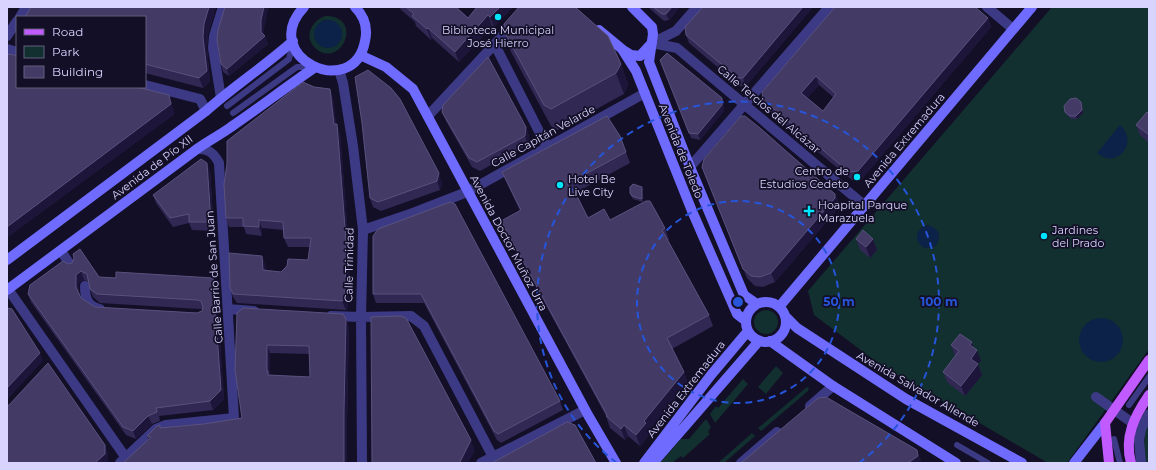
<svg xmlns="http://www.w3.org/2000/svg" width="1156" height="470" font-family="Montserrat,sans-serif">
<rect width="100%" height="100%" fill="#130f26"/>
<path fill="#12302f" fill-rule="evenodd" d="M1052,7H1149V349L1067,463H1048L882,366L814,315L808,291ZM928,225L939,234L937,244L931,248L923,247L921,228Z
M325,16C366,16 340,71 315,48C303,36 312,21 325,16ZM324,20C337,19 345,29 340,40C338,42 334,45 332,47C321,51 314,39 315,30Z
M754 322a12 12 0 1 1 24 0a12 12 0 1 1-24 0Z
M776,366L783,373L766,394L758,387Z
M743,379L748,384L715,423L710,414L716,406L718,408Z
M807,387L809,388L808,391L761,431L758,428Z
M706,419L711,427L708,432L710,434L683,458L681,456L672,463H660L681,439H689Z
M1149,420V463H1143L1145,429Z
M752,433L755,436L724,463H718Z"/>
<path fill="#0c2248" d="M314 34a14 14 0 1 1 28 0a14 14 0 1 1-28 0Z
M1120,125C1140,143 1116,170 1097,153Z
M917 237a11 11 0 1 1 22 0a11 11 0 1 1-22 0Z
M1079 340a22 22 0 1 1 44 0a22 22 0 1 1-44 0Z"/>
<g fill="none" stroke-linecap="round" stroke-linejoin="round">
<path stroke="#3d3a85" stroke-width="6" d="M227,106L289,59L293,43
M233,113L297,67H311
M1129,405L1149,377
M1114,439L1120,463
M957,445L988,463"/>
<path stroke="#3d3a85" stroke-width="10" d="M987,7L1013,29
M20,17L26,7
M7,36L17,21
M652,43L677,48L864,205
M652,43L676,31L697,7
M495,45L547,147
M7,49L17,52
M339,70L343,83L353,146L363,230L361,317L362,463
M145,85L200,99L206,111
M221,98L213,48L214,36L223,7
M428,116L529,7
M690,167L829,7
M363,230L413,213L467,192L645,93
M61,251L71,266
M85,286C85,298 87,306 100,309
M8,289L126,458
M228,309L254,311
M331,316L361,317L411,316L424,326L493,457
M1096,397L1141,429L1149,414
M810,406L833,386
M120,463L156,429L166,425L234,418L219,163C214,153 208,148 197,149
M481,463L585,410
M741,463L777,432
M1141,463L1139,440L1141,429"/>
<path stroke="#6f6bff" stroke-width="10" d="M304,7C257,57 354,102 365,41C368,28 364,16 355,7
M632,7L652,27L653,34L649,62L690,167L744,295L757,304
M599,30L622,49L636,71L692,211L737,314L746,321
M623,50L631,55L640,56L652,43
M360,55L386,67L413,89L588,415L616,463
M7,260L206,111C234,86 265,66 293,41
M7,290L197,149C208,141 220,135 231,127C259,108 286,87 314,68
M746 322a20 20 0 1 1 40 0a20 20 0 1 1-40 0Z
M779,307L1032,7
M786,317L797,328L906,399L1022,463
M770,341L833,386L956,463
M644,463L711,375L748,331
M653,463L759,341
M1074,463L1105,423"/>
<path stroke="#c25bff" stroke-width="10" d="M1109,463L1105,423L1149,360
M1131,463C1124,437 1134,417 1149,395"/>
</g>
<path fill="#312854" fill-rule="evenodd" d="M31,7H216L208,34L207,48L210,81L203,88L145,73V17Z
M225,7H268V8L264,28V35L268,44L229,76L223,72L221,64Z
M398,7H456L468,18L477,7H513L494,27L492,26L459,62L432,38L431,40L416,26L415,22Z
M648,7H680L669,20L664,21Z
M813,7L746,86H740L689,43L686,35Z
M988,18L991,27L861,180H852L766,109L763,100L762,92ZM819,85L833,97L823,111L807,98Z
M504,31L621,64L628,85L624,94L558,130L551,126L511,52Z
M660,60L722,98L724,104V111L700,140L691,138Z
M314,87L330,89L333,98L336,124L340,133L349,249L348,308L346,310L237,303L233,297L230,288L262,256L265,265L266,271L281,272L308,260L310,247H288L284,238V230L262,228V236L246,234L244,227H229L226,218Z
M1082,104L1083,113L1077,119H1071L1066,114L1065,112Z
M442,112L526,127L529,136L528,145L480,171L472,167L446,121Z
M1149,114V143L1140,135L1136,125Z
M362,123L442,183L440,190L381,211L373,207L370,198Z
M620,136L630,163L575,193L588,218L610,220L665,228L669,240H668L709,315L713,326L672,349L684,372L688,383L649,430L650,434L640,446L628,436L625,440L610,428L606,416L506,232L501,221L520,211L507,183L502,172Z
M702,167L835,194L839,203L838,208L775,282L763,287L755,286L747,278Z
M210,171L214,231L192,230L189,223L173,227L156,203L153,195Z
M643,190V202L633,199L631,196L630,193Z
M373,236L560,401L563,410L501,443L497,440L424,303H376L373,294Z
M856,239H873L877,250L870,258L860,250Z
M68,264L99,277L216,286L224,399L213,410L159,416L160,421L152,424L136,439L126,435L31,302L28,294ZM84,280L89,282L90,289L93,297L100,303L200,309H203L202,311L197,313L95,307L81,298L79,294V283Z
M237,313L349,327L347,419L148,440L147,436L161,428L204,424L242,418ZM270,353L309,354L310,377L270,375Z
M972,342L974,348L981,361L978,364L982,375L965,396L947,382L943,372L955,356L951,345Z"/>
<path fill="#1d163a" d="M209,7H216L208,34L207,48L210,81L203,88L199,78L204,24Z
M264,7H268V8L264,28V37L265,36L268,44L229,76L227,69L261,32V20Z
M500,7H513L494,27L490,17Z
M672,7H680L669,20L666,14Z
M803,7H813L746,86L743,78Z
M488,15L492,26L459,62L455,52Z
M988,18L991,27L861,180L858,171Z
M428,28L432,38L431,40L427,29Z
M621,64L628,85L624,94L616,73Z
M816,76L819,85L804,102L801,93Z
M330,89L333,98L337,133L334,124Z
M169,95L175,114L7,238V227Z
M722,98L724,104V111L700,140L698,134Z
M1081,102L1083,113L1077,119L1076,116Z
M337,124L340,133L349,249L348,308L346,310L342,301Z
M526,127L529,136L528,145L525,136Z
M207,163L210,171L214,231L211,222Z
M439,173L442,183L440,190L437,181Z
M642,187L643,190V202L642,199Z
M835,194L839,203L838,208L775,282L771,273Z
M259,220L262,228V236L259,227Z
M873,239L877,250L870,258L866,247Z
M262,256L265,265L266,279L263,270Z
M81,271L84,280L79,283V295L76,287V275Z
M213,278L216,286L224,399L213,410L210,401Z
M346,319L349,327L347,419V463H344V411Z
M972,342L975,353L977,350L981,361L978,364L982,375L965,396L961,386L971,359L970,345Z
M267,345L270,353V375L271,379L268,375L267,371Z
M40,353L43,361L7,400V388Z
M684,372L688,383L649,430L650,434L640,446L636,435L644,421Z
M148,416L152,424L136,439L133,431Z
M624,425L628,436L625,440L621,429Z
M471,440L475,451L468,463H460V462Z
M105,445L108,453V462L106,463H95Z
M917,450L921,460V463H908Z"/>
<path fill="#433a66" stroke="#5a527e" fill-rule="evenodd" d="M31,7H209L204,24L203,37L207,71L199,78L145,64V17H25Z
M225,7H264L261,20V32L265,36L227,69L221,64L217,40L218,30Z
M406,7H456L468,18L477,7H500L490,17L488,15L455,52L428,28L427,29L412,16L414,14Z
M519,7H575L608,36L621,64L616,73L551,109L544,105L504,31V24Z
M653,7H672L666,14H662Z
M703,7H803L743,78H738L686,35L685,27Z
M835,7H975L988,18L858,171L849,172L763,100L762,92ZM816,76L836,94L823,111L801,93Z
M667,53L722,98V105L698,134L689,133L660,60Z
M10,54L17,56V87H137L169,95L171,104L7,227V55Z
M488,57L526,127L525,136L477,162L469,158L442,112L443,105Z
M368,70L391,88L400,99L439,173L437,181L378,202L370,198L362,123L355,77Z
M303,82L314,87L330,89L334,124H337L346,240L345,299L342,301L233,294L230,288L229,253L262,256L263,270L281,272L287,266L288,259L308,260L311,238H284L283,222L259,220V227L243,226V218H226L224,184L227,164V141Z
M1076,98L1081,102L1082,110L1076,116H1070L1065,112L1064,106L1070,99Z
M1147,112L1149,114V135L1136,125Z
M607,116L620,136L626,152L567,184L578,198L588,218L604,209L610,220L646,201H650L665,228L662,230L709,315L667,338L684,372L644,421L646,423L636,435L624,425L621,429L606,416L607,415L501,221L521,210L502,172Z
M741,116H745L760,128L835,194V198L771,273L760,277L751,276L743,269L702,167L704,159Z
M201,159L207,163L211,222H189V214L170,218L153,195Z
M633,184L642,187V199L632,196L630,193V187Z
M450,202L455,204L560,401L498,434L494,431L421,294H373V236L378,229Z
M863,230L873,239L866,247L856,239Z
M80,249L99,277L116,278V272L213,278L221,390L210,401L156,408L157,412L148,416L133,431L123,427L28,294L30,285L63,261L68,264L72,263L74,258L73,254ZM81,271L87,274L90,289L97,294L197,300L201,301L203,307L202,311L197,313L95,307L81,298L76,287V275Z
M7,308L12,309L40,353L7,388Z
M243,308L343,314L346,319L344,411V463H123L151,437L147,436L157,426L160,425V428L204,424L242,418L235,370L237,313ZM267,345L309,346L310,377L268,375V371H267Z
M401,316L406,318L471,440L460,462L457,463H372L371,317Z
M960,334L972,342L970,345L977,350L971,359L978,364L961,386L943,372L959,351L951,345Z
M48,363L105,445V454L95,463H7V406L9,405Z
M826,397L917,450L918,456L908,463H741L818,398Z
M567,422L575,425L596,463H492Z"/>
<g fill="none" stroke="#2655da" stroke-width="2" stroke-dasharray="7 5">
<circle cx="738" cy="302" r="101"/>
<path d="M617 463A201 201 0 1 1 859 463"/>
</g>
<g fill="#00e5ff" stroke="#130f26" stroke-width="1.5">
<circle cx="498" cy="17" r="4"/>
<circle cx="857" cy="177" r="4"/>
<circle cx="560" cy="185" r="4"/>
<path d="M807 205h4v4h4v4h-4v4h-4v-4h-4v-4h4z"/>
<circle cx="1044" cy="236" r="4"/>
</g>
<g text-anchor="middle" stroke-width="3.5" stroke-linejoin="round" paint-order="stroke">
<g font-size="11" fill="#d9d4ff" stroke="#130f26" text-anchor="start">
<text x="498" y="34" text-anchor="middle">Biblioteca Municipal<tspan x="498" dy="13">José Hierro</tspan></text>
<text x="849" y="175" text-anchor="end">Centro de<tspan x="849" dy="13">Estudios Cedeto</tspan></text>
<text x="568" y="183">Hotel Be<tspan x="568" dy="13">Live City</tspan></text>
<text x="818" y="209">Hoapital Parque<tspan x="818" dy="13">Marazuela</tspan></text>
<text x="1052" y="234">Jardines<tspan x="1052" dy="13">del Prado</tspan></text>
</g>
<g font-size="11" fill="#d9d4ff" stroke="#130f26">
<text transform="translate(769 109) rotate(40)" y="4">Calle Tercios del Alcázar</text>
<text transform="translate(543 136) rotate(-29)" y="4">Calle Capitán Velarde</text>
<text transform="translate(904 140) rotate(-50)" y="4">Avenida Extremadura</text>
<text transform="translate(681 151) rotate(68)" y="4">Avenida de Toledo</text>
<text transform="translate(152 167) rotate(-37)" y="4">Avenida de Pío XII</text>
<text transform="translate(509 243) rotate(62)" y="4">Avenida Doctor Muñoz Urra</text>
<text transform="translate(349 265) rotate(-89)" y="4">Calle Trinidad</text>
<text transform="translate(214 277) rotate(-94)" y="4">Calle Barrio de San Juan</text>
<text transform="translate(686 389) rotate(-52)" y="4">Avenida Extremadura</text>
<text transform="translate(918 389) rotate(30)" y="4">Avenida Salvador Allende</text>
</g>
</g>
<circle cx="738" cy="302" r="6" fill="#2655da" stroke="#130f26" stroke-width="2"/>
<g font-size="12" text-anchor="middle" font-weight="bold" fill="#2655da" stroke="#130f26" stroke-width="3.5" stroke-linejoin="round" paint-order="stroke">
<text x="839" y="306">50 m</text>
<text x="939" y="306">100 m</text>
</g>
<rect width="1156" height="470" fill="none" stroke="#d9d4ff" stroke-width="16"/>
<rect x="16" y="16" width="130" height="72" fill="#130f26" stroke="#625e7d"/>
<rect x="24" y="29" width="20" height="6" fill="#c25bff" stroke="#625e7d"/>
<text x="52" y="36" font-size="12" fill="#d9d4ff">Road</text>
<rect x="24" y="46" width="20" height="12" fill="#12302f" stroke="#625e7d"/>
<text x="52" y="56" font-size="12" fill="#d9d4ff">Park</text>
<rect x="24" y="66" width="20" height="12" fill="#433a66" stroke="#625e7d"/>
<text x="52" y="76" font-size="12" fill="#d9d4ff">Building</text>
</svg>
